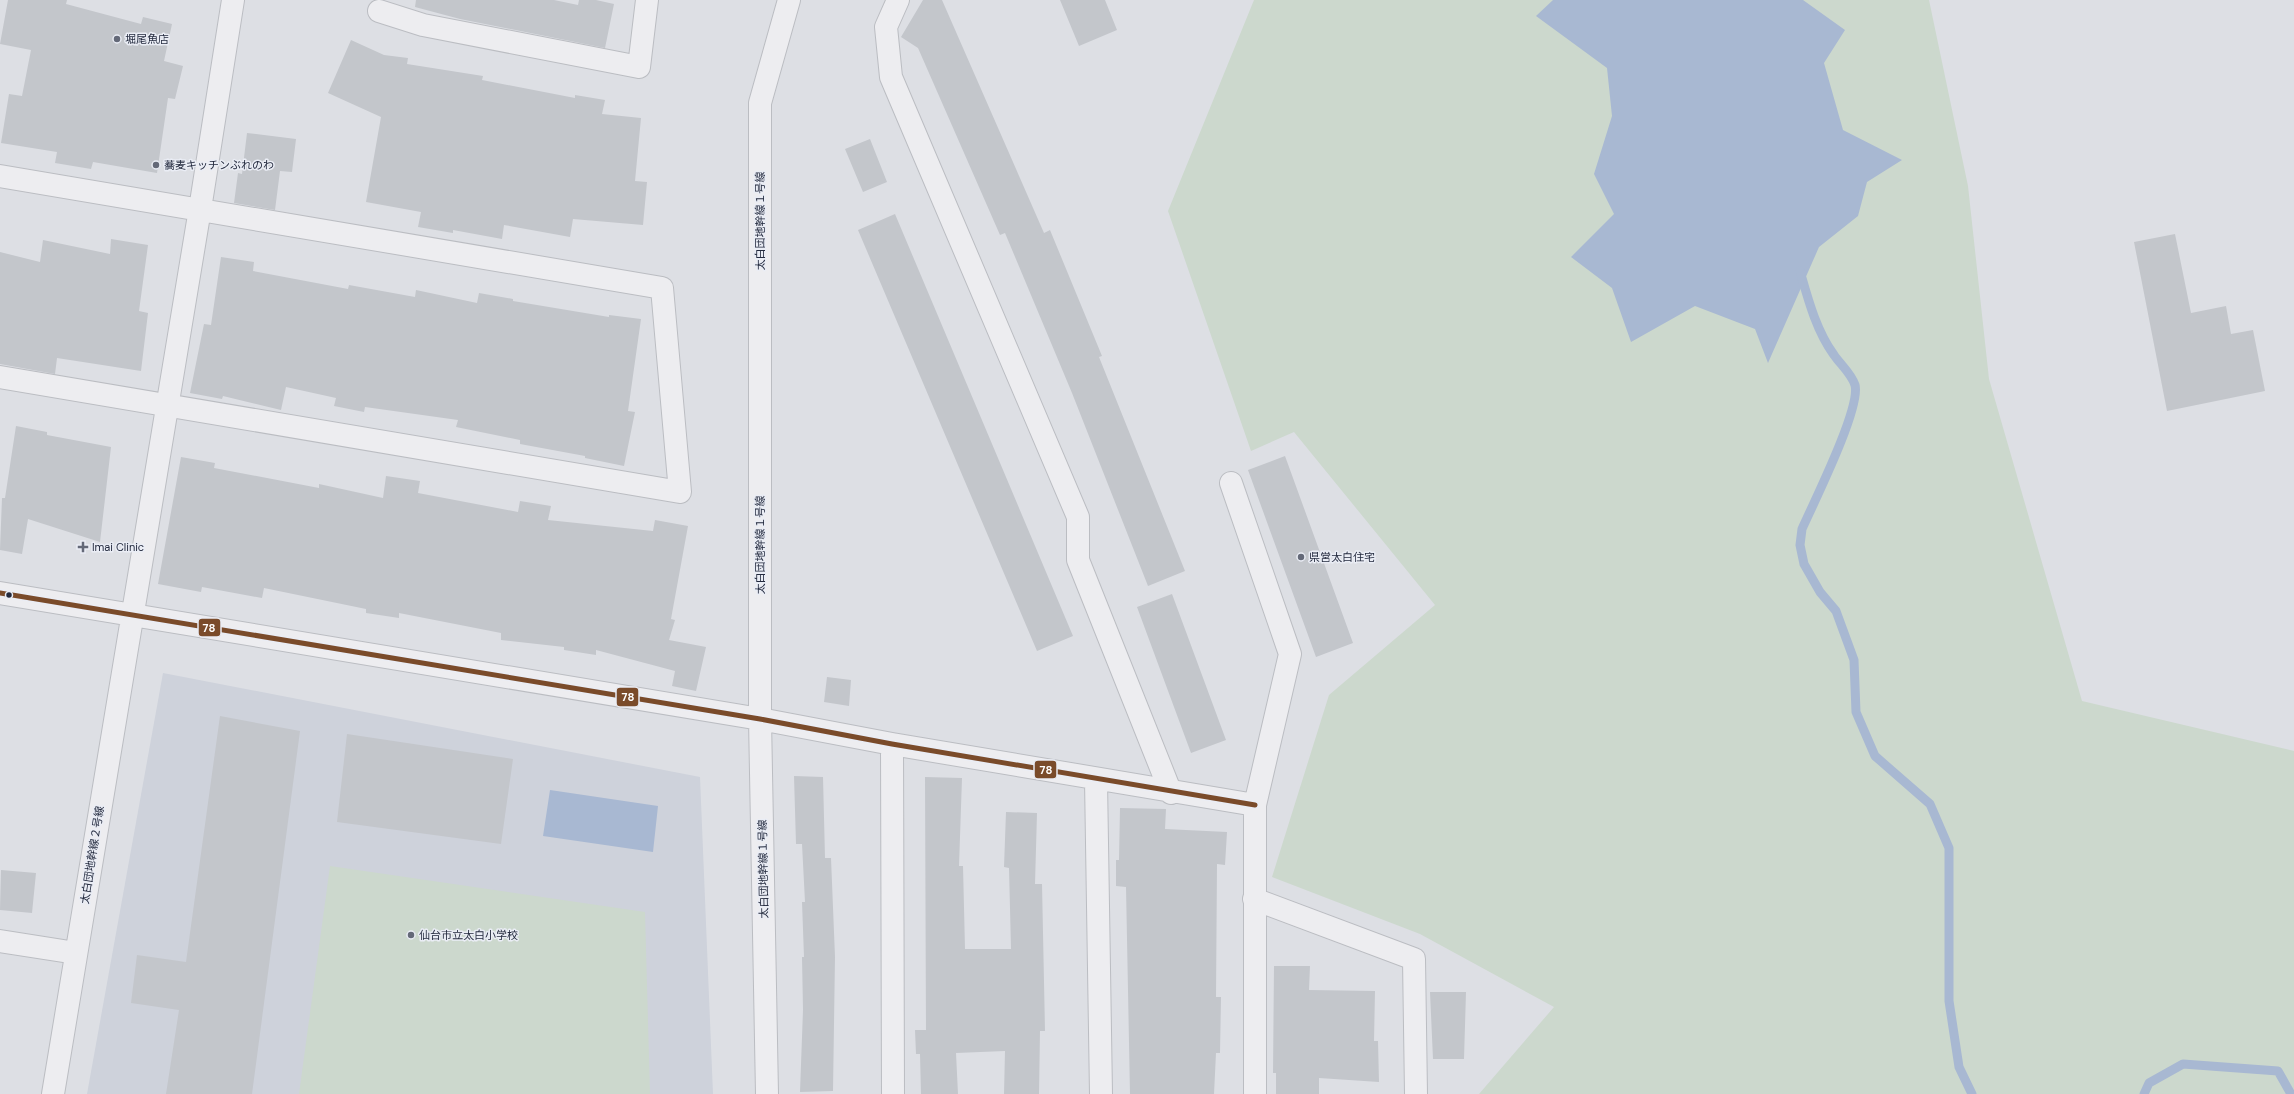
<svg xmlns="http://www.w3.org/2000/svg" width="2294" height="1094" font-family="'DM Sans','Noto Sans JP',sans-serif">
<rect width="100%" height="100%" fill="#dddfe4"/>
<path fill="#ced2db" d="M163,673L700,777L713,1094H87Z"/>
<path fill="#ccd8cd" d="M1254,0H1929L1968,186L1989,379L2082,701L2294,751V1094H1479L1554,1007L1420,934L1272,877L1329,695L1435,605L1294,432L1251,451L1168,211Z
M330,866L645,912L650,1094H299Z"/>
<path fill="#a8b8d2" d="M1553,0H1803L1845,30L1824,63L1843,130L1902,160L1867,182L1858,216L1819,247L1768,363L1755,329L1695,306L1631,342L1612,288L1571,257L1614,214L1594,174L1612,116L1607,68L1536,16Z
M550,790L658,806L653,852L543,836Z"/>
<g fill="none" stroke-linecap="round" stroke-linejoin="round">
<path stroke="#a8b8d2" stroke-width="9" d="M1800,271C1808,299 1816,330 1834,355C1840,364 1851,373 1855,385C1861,408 1814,502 1802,529L1800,545L1804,564L1820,592L1836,611L1854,660L1856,712L1875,756L1930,804L1949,848V1001L1959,1067L1972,1094
M2144,1094L2149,1083L2183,1064L2278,1071L2291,1094"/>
</g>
<path fill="#c3c6cb" d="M8,0H67L66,4L141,24L143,17L172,24L164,61L183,66L175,99L168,98L157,173L93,162L91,169L55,163L57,152L1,143L9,94L22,96L31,50L0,44Z
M416,0H554L578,5L579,0H596L614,4L605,48L460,19L415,7Z
M923,0H942L1044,233L1050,230L1102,356L1099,357L1185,571L1148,586L1072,393L1005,233L1000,235L918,48L901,37Z
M1060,0H1105L1117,30L1079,46Z
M351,40L384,55L408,58L407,64L483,76L482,80L575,98V95L605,100L602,114L641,118L635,181L647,182L643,225L573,219L570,237L504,225L502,239L453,230V233L418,227L421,212L366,202L381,117L328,93Z
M247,133L296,139L292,172L280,171L275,210L234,203L238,173L242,174Z
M870,139L887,182L863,192L845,149Z
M895,214L1073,636L1037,651L858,230Z
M2175,234L2191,313L2226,306L2231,334L2253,330L2265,391L2167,411L2134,242Z
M111,239L148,245L139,311L148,313L141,371L57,358L55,374L0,364V252L40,262L43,240L110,254Z
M221,257L254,262L253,271L348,289L349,285L415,297L416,290L477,303L479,293L513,299V301L609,317V315L641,319L628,411L635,412L624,466L585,458V456L520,444V440L456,427L458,420L365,407L364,412L334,406L336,398L286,387L281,410L223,396L222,399L190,393L204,324L211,325Z
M16,426L47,432V435L111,447L100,542L28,519L22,554L0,550L2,498H5Z
M1285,456L1353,643L1316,657L1248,470Z
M181,457L215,463L214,468L319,488V484L383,498L386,476L420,481L418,493L518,512L520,501L551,506L548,520L653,531L655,520L688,526L671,619L675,620L669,640L706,647L696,691L672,686L675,671L596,650V655L564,650V647L501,640V633L399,613V618L366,613V609L264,588L262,598L202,587L201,592L158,584Z
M1172,594L1226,740L1191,753L1137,607Z
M827,677L851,680L849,706L824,702Z
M220,716L300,731L252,1094H166L179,1010L131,1003L137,955L186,962Z
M347,734L513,759L501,844L337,822Z
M794,776L823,777L825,858H831L835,957L833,1091L800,1092L803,1010L802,957H804L802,902H805L802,844H796Z
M925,777L962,778L959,866H963L965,949H1011L1009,868L1004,867L1006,812L1037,813L1035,884H1042L1045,1031H1040L1039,1094H1004L1005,1051L956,1053L958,1094H921L920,1054H916L915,1030H926Z
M1120,808L1166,809L1165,829L1227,832L1225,865L1217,864L1216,997H1221L1220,1053H1216L1214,1094H1130L1126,887L1116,886V860H1119Z
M1,870L36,873L32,913L0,910Z
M1274,966H1310L1309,990L1375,991L1374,1041H1378L1379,1082L1319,1078V1094H1276V1073H1273Z
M1430,992H1466L1464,1059H1433Z"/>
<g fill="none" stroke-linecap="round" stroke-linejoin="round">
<defs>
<path id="minor" d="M898,0L886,27L891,77L1078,517V560L1171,793
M379,11L423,25L639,67L647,0
M0,176L662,288L680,492L0,377
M1231,483L1290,654L1255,805V1094
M0,593L760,719L892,744L1255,805
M892,744L893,1094
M1096,780L1101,1094
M1254,899L1414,959L1416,1094
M0,941L76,953
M53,1094L200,209L233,0
M767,1094L760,719V103L789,0"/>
</defs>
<use href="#minor" stroke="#bbbdc2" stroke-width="24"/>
<use href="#minor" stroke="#ededf0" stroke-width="22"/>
<defs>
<path id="bus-1" d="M0,593L760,719L892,744L1255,805"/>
</defs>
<use href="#bus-1" stroke="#eaedf5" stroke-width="8"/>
<use href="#bus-1" stroke="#7a4b2a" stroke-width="5"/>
</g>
<g fill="#646978" stroke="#eaedf5" stroke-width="1.5">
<circle cx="117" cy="39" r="4"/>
<circle cx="156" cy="165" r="4"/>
<path d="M81 541h4v4h4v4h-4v4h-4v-4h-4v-4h4z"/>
<circle cx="1301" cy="557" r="4"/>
<circle cx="411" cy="935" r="4"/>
</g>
<circle fill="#232a3e" stroke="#eaedf5" stroke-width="1.5" cx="9" cy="595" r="3.5"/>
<g text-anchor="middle" stroke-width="3" stroke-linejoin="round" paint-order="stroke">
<g font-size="11" fill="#232a3e" stroke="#eaedf5" text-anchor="start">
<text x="125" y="43">堀尾魚店</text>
<text x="164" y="169">蕎麦キッチンぶれのわ</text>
<text x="92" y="551">Imai Clinic</text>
<text x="1309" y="561">県営太白住宅</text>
<text x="419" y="939">仙台市立太白小学校</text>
</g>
<g font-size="11" fill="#232a3e" stroke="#eaedf5">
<text transform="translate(760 221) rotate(-90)" y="4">太白団地幹線１号線</text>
<text transform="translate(760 545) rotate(-90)" y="4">太白団地幹線１号線</text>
<text transform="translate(92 855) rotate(-81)" y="4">太白団地幹線２号線</text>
<text transform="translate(763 869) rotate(-91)" y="4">太白団地幹線１号線</text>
</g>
</g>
<g stroke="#eaedf5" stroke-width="1.5">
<rect x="198" y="618" width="23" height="19" rx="4" fill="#7a4b2a"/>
<rect x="616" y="687" width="23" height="20" rx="4" fill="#7a4b2a"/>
<rect x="1034" y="760" width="23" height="19" rx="4" fill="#7a4b2a"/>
</g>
<g font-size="11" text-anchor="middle" font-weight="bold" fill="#fff">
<text x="209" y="632">78</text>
<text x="628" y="701">78</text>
<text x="1046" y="774">78</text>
</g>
</svg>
